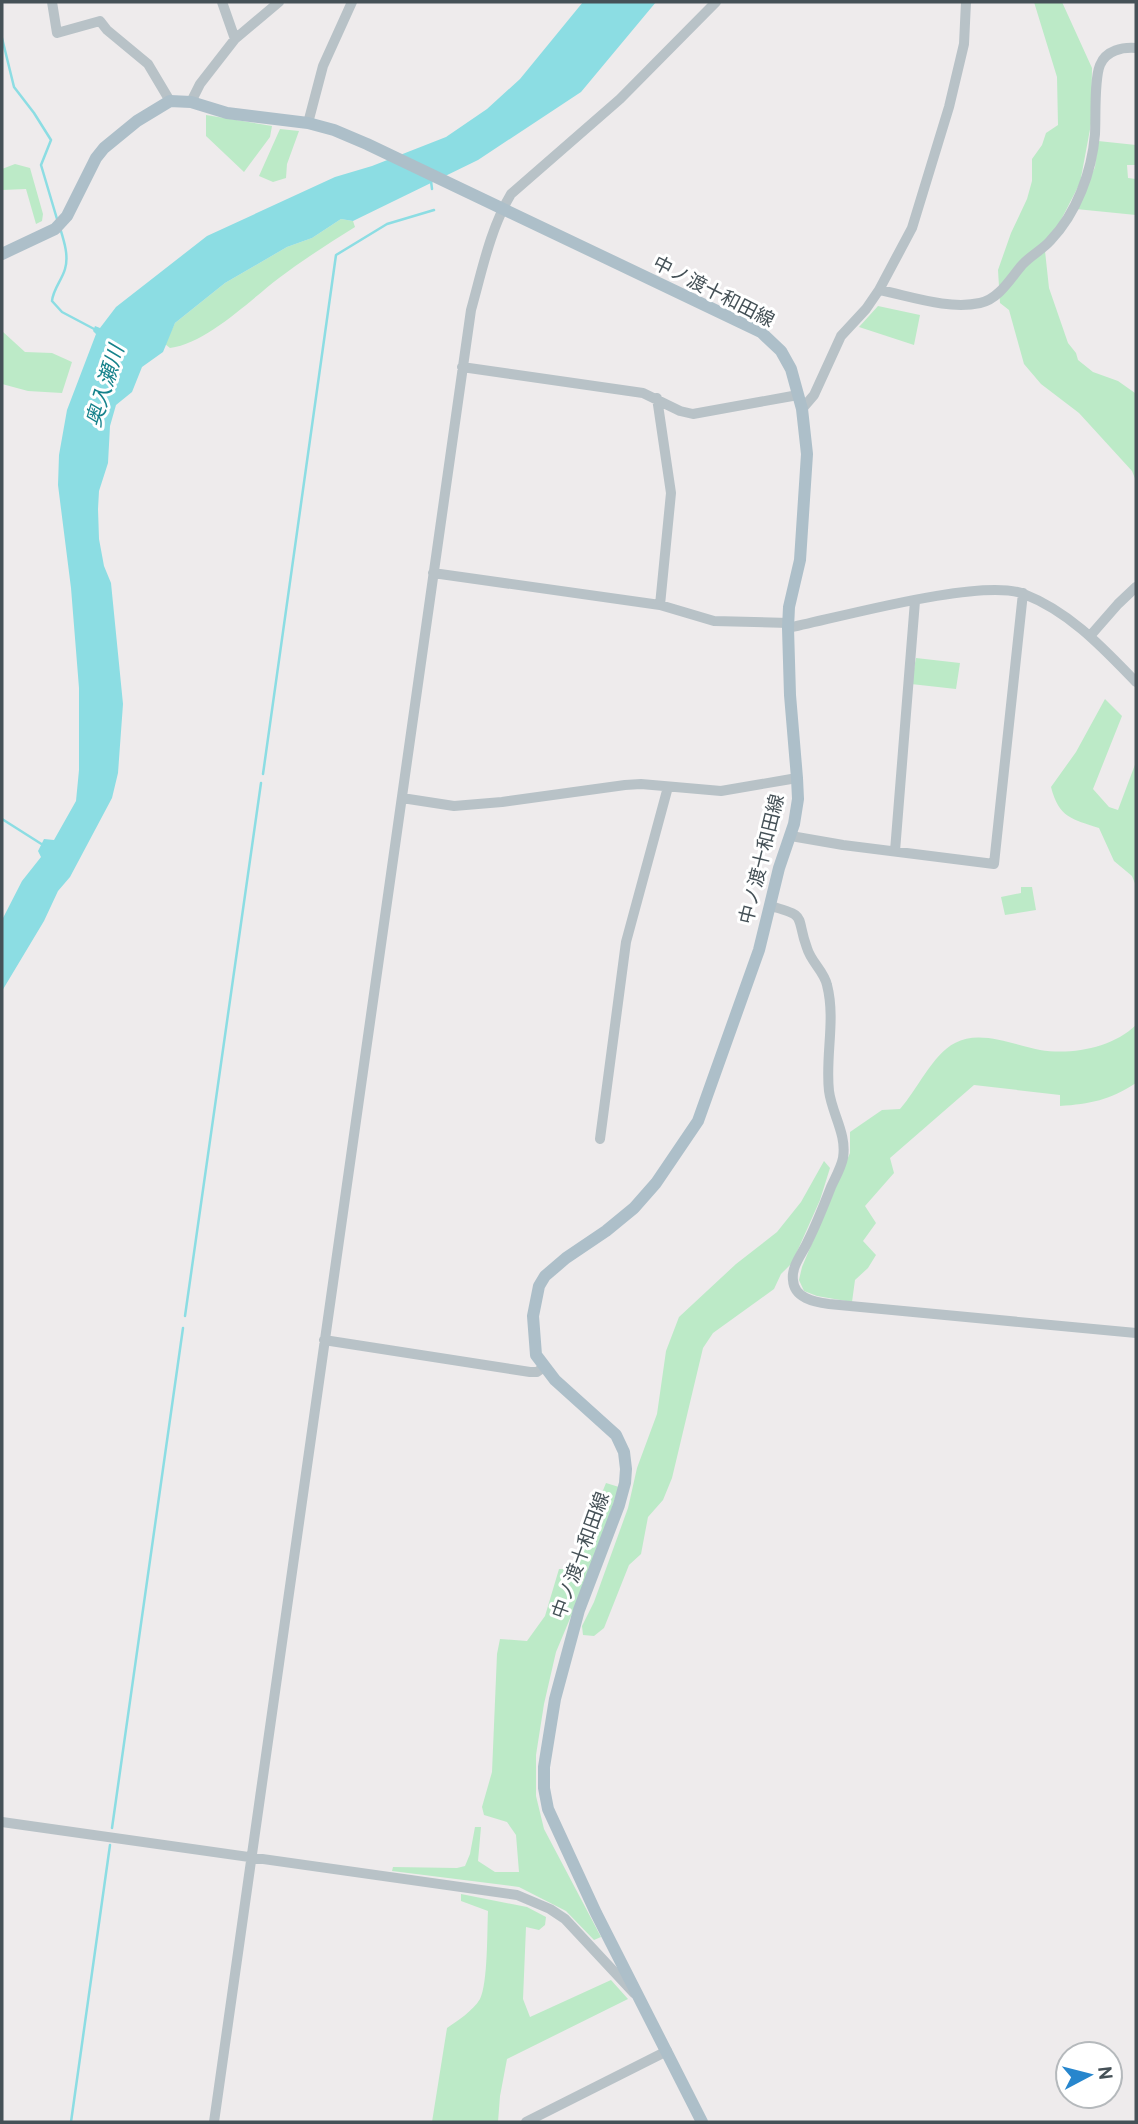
<svg xmlns="http://www.w3.org/2000/svg" width="1138" height="2124" font-family="Overpass,'Noto Sans JP',sans-serif">
<rect width="100%" height="100%" fill="#eeebec"/>
<path fill="#bceac7" d="M1034,2H1062L1092,68L1091,124L1080,183L1045,251L1049,288L1068,343L1076,353L1078,360L1093,372L1118,381L1135,393L1136,481L1132,471L1079,413L1041,384L1024,364L1009,310L1000,303L998,270L1011,233L1027,199L1032,181V159L1042,145L1046,133L1058,125L1057,77Z
M206,115L272,126L270,137L244,172L206,136Z
M280,129L299,131L287,164L286,178L273,182L259,176Z
M1098,141L1136,145V165H1127L1128,178L1136,179V215L1076,209L1095,167Z
M15,164L30,168L43,214L42,221L36,224L26,189L2,190V169Z
M341,219L353,221L355,227C329,243 303,260 279,278C249,301 207,343 170,348L165,344L175,323L225,283L287,247L312,238Z
M878,306L920,315L914,345L859,327Z
M2,331L25,352L52,353L72,362L62,393L28,391L2,384Z
M916,658L960,663L956,689L911,684Z
M1105,699L1122,716L1093,789L1109,807L1118,810L1136,762V886L1132,876L1114,861L1099,828C1072,819 1059,818 1051,787L1076,752Z
M1021,887H1032L1036,910L1005,915L1001,897L1021,893Z
M1136,1025V1083C1110,1100 1090,1104 1060,1106V1095L974,1085L890,1158L894,1173L865,1206L876,1223L863,1241L876,1255L868,1268L855,1280L852,1302L817,1296L804,1291L799,1280L802,1267L850,1153V1132L882,1110L900,1109C917,1090 933,1054 955,1043C980,1029 1014,1045 1040,1050C1072,1055 1112,1048 1136,1025Z
M824,1161L830,1168L820,1200L792,1263L781,1274L774,1289L713,1333L703,1348L672,1478L663,1500L648,1517L641,1554L629,1565L604,1628L594,1636L583,1635L582,1626L594,1602L628,1508L637,1468L657,1414L666,1351L679,1317L736,1264L777,1232L801,1202Z
M606,1483L619,1487L592,1566L556,1652L544,1704L536,1755V1796L544,1829L601,1937L594,1940L566,1911L519,1887L392,1871L393,1867L457,1868L465,1866L470,1854L475,1827H481L478,1861L495,1872H519L516,1835L507,1822L484,1815L482,1807L492,1772L497,1654L500,1639L527,1641L545,1616L559,1569H571Z
M461,1894L527,1907L546,1917L545,1925L539,1930L526,1927L523,1999L530,2017L611,1980L628,1999L507,2059L500,2096L498,2122H432L447,2028C457,2021 473,2011 480,1999C488,1983 487,1930 488,1911L461,1901Z"/>
<path fill="#8cdde3" d="M583,2H656L581,92L478,160L353,221L341,219L312,238L287,247L225,283L175,323L163,352L142,367L132,392L116,405L110,426L108,463L99,491L98,509L99,539L104,566L111,583L123,704L118,773L112,798L70,877L58,891L44,921L2,991V920L22,881L41,857L38,851L44,839L54,840L76,801L79,770V688L71,588L58,485L59,455L67,410L96,334L93,331L95,326L100,328L116,307L207,236L335,177L372,166L446,137L487,109L520,79Z"/>
<g fill="none" stroke-linecap="round" stroke-linejoin="round">
<path stroke="#8cdde3" stroke-width="2.5" d="M2,38L14,87L34,113L51,140L41,165L57,219
M431,181L432,189
M60,228C64,241 69,256 65,269C62,280 53,289 52,301L62,312L96,330
M263,774L336,255L387,224L434,210
M2,819L43,845
M185,1316L261,783
M112,1828L183,1328
M71,2122L110,1845"/>
<path stroke="#b8c2c7" stroke-width="10" d="M52,2L57,33L100,21L107,30L148,64L170,101
M222,2L235,39
M191,102L200,84L235,39L279,2
M308,123L323,66L352,2
M879,290C910,296 948,310 980,303C999,299 1010,279 1022,265C1031,255 1042,250 1050,241C1077,213 1092,171 1095,134C1096,116 1094,80 1100,65C1106,50 1123,47 1136,48
M462,367L643,393L680,411L693,414L798,395
M657,398L671,493L660,605
M802,409L814,395L841,336L866,309L879,290L912,228L949,107L964,44L966,2
M433,573L660,605L714,621L789,623
M788,628C837,618 983,577 1024,594C1070,612 1103,648 1136,682
M1090,636L1118,604L1136,587
M402,798L454,806L502,802L625,785L641,784L721,791L797,778
M791,836L843,845L994,864L1023,593
M895,851L915,601
M770,906C809,916 795,916 807,948C811,962 824,971 827,985C836,1020 825,1056 829,1091C832,1114 847,1134 843,1158C841,1168 835,1178 831,1187C824,1205 817,1223 808,1241C803,1253 791,1266 793,1280C794,1298 814,1302 829,1304L1136,1333
M600,1139L626,942L668,787
M324,1340L530,1372H537L544,1367
M2,1822L517,1895L550,1909L565,1919L634,1993
M214,2122L471,310C482,271 490,229 511,194L620,99L716,2
M526,2122L667,2051"/>
<path stroke="#adbfc9" stroke-width="12" d="M2,254L55,229L67,216L96,158L104,148L137,121L170,101L191,102L227,113L308,123L334,130L367,144L761,332L781,351L791,369L802,409L807,454L800,560L789,607L788,628L790,695L797,778L798,799L794,824L779,868L759,950L698,1121L656,1183L634,1208L606,1231L566,1258L545,1276L539,1286L533,1316L536,1355L555,1380L616,1435L624,1452L626,1469L625,1483L619,1505L579,1610L555,1699L544,1767V1788L548,1809L596,1913L702,2122"/>
</g>
<g text-anchor="middle" stroke-width="6" stroke-linejoin="round" paint-order="stroke">
<g font-size="19" fill="#455157" stroke="#fff">
<text transform="translate(714 291) rotate(27)" y="7">中ノ渡十和田線</text>
<text transform="translate(761 859) rotate(-76)" y="7">中ノ渡十和田線</text>
<text transform="translate(580 1555) rotate(-70)" y="7">中ノ渡十和田線</text>
</g>
<g font-size="21" font-style="italic" fill="#16828b" stroke="#fff">
<text transform="translate(105 386) rotate(-73)" y="7">奥入瀬川</text>
</g>
</g>
<rect width="1138" height="2124" fill="none" stroke="#455157" stroke-width="7"/>
<g transform="translate(1089 2075) rotate(83)"><circle r="33" fill="#ffffff" stroke="#b5b9bc" stroke-width="2"/>
<path d="M0-5L12 26L0 18L-12 26Z" fill="#2786cd"/>
<text y="-10" font-size="19" font-weight="bold" text-anchor="middle" fill="#455157">N</text>
</g>
</svg>
